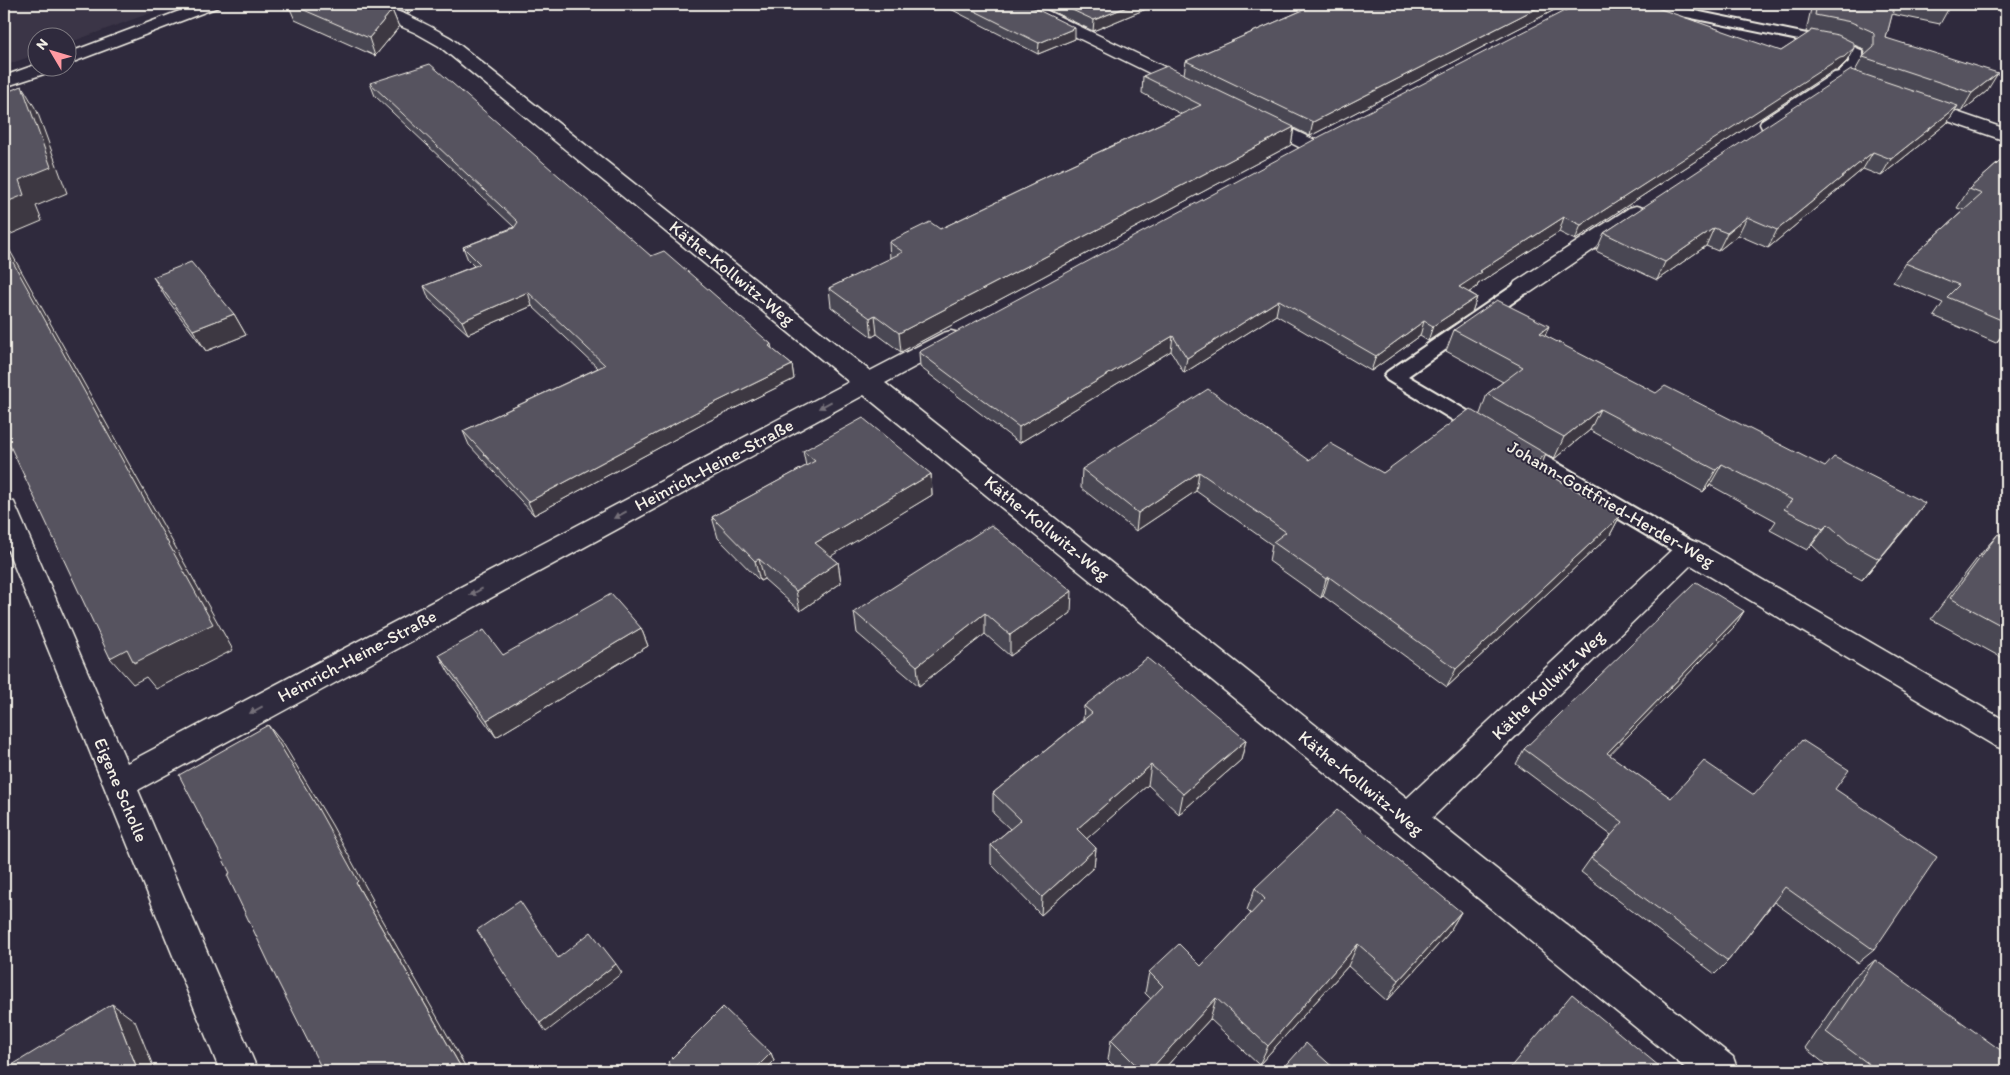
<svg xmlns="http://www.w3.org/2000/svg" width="2010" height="1075" font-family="Itim,sans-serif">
<rect width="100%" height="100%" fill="#2f2a3d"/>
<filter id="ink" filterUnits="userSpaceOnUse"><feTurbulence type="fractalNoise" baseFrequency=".02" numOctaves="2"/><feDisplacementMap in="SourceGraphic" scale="10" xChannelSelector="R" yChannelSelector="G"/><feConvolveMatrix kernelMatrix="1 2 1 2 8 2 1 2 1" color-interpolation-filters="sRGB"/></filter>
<g filter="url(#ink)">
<path fill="#3b3647" d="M4,4H175L68,43V38H38L37,54L4,66Z"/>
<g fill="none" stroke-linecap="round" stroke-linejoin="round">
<defs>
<path id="service" d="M1636,4H1661L1841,41L1861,50L1863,53V63L1845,80H1835L1833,77L1849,62V55L1832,47L1643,8Z
M1523,282L1529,283L1532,287L1529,291L1408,376L1493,426L1496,431L1493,436L1486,438L1479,436L1387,380L1384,376L1387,372L1517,283Z
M1516,441L1523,443L1697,544L1700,550L1697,556L1689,558L1681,556L1509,453L1506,448L1509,443Z"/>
<path id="minor" d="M355,4C388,2 422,22 451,38L870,371L943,333L951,331L959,333L963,338L959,343L885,383L1407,798L1679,543L1689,540L1699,543L2006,721V750L1995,746L1691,565L1432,818L1733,1057L1738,1071H1689L864,395L138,790L258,1071H220L4,541V499L14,502L17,509L127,763L849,382L439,46L416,33L357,7Z
M1013,4H1033L1196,82L1199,86L1196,90L1190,91L1184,90L1015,7Z
M1840,72L1881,85L1884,89L1881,93L1875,94L1842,84L1776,128L1769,130L1762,128L1760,124L1762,120L1834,73Z
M1916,98L2006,129V141L1910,108L1907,104L1910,100Z
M1260,114L1317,141L1320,145L1317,149L1310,151L1303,149L1253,124L1251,120L1253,116Z
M1636,206L1643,208L1646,212L1643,216L1531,292L1523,294L1515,292L1512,287L1515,282L1629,208Z"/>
<path id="secondary" d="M198,4H220L218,7L68,64V53Z
M38,64V68H53L50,72L4,87V76Z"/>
</defs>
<use href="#service" stroke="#f4f1e8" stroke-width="4"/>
<use href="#minor" stroke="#f4f1e8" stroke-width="3"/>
<use href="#secondary" stroke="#f4f1e8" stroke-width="3"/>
<use href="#service" fill="#2f2a3d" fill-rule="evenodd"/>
<use href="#minor" fill="#2f2a3d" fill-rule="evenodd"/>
<use href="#secondary" fill="#2f2a3d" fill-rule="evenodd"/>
</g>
<path fill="#4a4752" stroke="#f4f1e8" d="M288,4H418L409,14L378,4L392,10L399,27L375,56L295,20Z
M941,4H1026L1075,39L1038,54Z
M1037,4H1158L1093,31Z
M1317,4H1566L1310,136L1294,128L1291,145L901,352L877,334L872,337L831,307L829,288L890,259L889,242L940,229L1034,184V182L1181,114L1142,93L1143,76L1184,74L1186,61Z
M1812,4H1950V6L1940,24L1892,14L1886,38L1987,91L1961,112L1955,110L1947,123L1881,176L1863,169L1768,248L1738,235L1718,251L1706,246L1657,280L1596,251L1604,233L1855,71L1864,55L1865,52L1862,48L1854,45L1847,61L1837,71H1833L1575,240L1559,232L1478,284L1477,287L1469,292L1477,297L1472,312L1428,341L1420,336L1371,371L1276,315L1184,373L1171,351L1019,443L920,367L919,352L1781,51L1810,33L1806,32Z
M370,83L651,256L771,344L772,349L792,365L794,379L705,423L534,515L469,445L463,431L598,368L532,306L468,334L429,299L424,286L474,266L468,260L463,247L514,227L375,96Z
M2006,156V331L1996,343L1934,316L1943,303L1893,282L1905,263L1964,210L1957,208L1969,189Z
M153,277L234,314L246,335L206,351L166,298Z
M1454,330L1545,336L1908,525L1862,580L1832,564L1812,545L1807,550L1770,530L1776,521L1710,485L1703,492L1590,430L1554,459L1546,454L1540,469L1620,516L1610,535L1447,687L1323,596L1321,598L1269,561L1272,545L1196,491L1136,531L1081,488L1082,469L1309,460L1383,473L1480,414L1487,394L1503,382L1446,351Z
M803,451L931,474L932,495L830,556L838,562L841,583L800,611L764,579L760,581L718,538L712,517L806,466Z
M1998,534L2006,539V660L1931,619L1979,556Z
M1744,611L1734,627L1609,755L1671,798L1754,795L1835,789L1874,950L1858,963L1774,902L1728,961L1715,974L1581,872L1591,858L1611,835L1516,764L1524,749Z
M854,612L1071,613L1010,656L985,634L919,686L857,633Z
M641,628L648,646L496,737L449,673L439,655H503Z
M1084,706L1246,740L1241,760L1179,814L1148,785L1086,839L1096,848L1094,867L1041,915L991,864V845L1010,829L993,813V793L1083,720Z
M1255,888L1461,912L1448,934L1387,1001L1348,966L1259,1065L1210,1019L1162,1071H1119L1108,1060L1111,1040L1151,999L1145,993L1149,972L1201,966L1251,914L1247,910Z
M1875,960L2006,1071H1834L1805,1048L1853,978Z
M771,1053L774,1061L764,1071H673L668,1062Z"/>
<path fill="#3c3942" stroke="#f4f1e8" d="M405,4H418L409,14Z
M1134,4H1158L1093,31L1094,20Z
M1545,4H1566L1310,136L1313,122Z
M392,10L399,27L375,56L369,38Z
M1075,28V39L1038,54L1039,43Z
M1854,48L1847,61L1837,71H1833L1575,240L1581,225Z
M1998,73L1987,91L1961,112L1972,93Z
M22,86L37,111L67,193L36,206L42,221L4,237V203Z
M1958,106L1947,123L1881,176L1891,159Z
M1294,127L1291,145L901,352L899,333Z
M1873,152L1863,169L1768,248L1777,230Z
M1564,217L1559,232L1478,284L1477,287L1454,302L1459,287L1480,271Z
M1747,217L1738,235L1718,251L1727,233Z
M1714,228L1706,246L1657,280L1665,262Z
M4,240L233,650L156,689L146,677L133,684L110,658L4,246Z
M528,292L532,306L468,334L462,321Z
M1477,297L1472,312L1428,341L1433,326Z
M1279,300L1276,315L1184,373L1187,358Z
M234,314L246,335L206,351L193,330Z
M875,315L877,334L872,337L870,318Z
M1424,321L1420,336L1371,371L1376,356Z
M1549,326L1540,348V333Z
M2006,329V331L1996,343Z
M1173,336L1171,351L1019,443V427Z
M792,365L794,379L705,423L534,515L528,502L702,409Z
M1600,409L1590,430L1554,459L1564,437Z
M1546,454L1538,473L1533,465Z
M1722,464L1710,485L1703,492L1716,470Z
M1199,472L1196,491L1136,531L1138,513Z
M931,474L932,495L818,564L815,543Z
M1925,503L1908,525L1862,580L1879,559Z
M1620,516L1610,535L1447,687L1456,669Z
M1828,524L1812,545L1807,550L1823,529Z
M759,559L764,579L760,581L755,561Z
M838,562L841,583L800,611L796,591Z
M1329,577L1323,596L1321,598L1326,579Z
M1072,591L1071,613L1010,656V635Z
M1744,611L1734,627L1597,768L1607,753Z
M985,613V634L919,686L917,666Z
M641,628L648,646L496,737L487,720Z
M268,725L284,745L332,825L373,900L371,901L468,1071H463L356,883Z
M1246,740L1241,760L1179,814L1183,794Z
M1151,765L1148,785L1075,849L1077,829Z
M1096,848L1094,867L1041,915L1042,897Z
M1461,912L1448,934L1387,1001L1399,980Z
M1358,944L1348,966L1259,1065L1268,1046Z
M616,964L622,973L546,1032L540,1023Z
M1216,998L1210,1019L1162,1071H1149Z
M112,1004L135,1021L155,1071H138Z
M771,1053L774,1061L764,1071H753Z"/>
<path fill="#56525f" stroke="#f4f1e8" d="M290,4H378L392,10L369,38Z
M961,4H1026L1075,28L1039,43Z
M1059,4H1134L1094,20Z
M1317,4H1545L1313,122L1186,61Z
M1578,4H1646L1781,51L1810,32L1811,30L1838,35L1854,43V48L1844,57L1840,58L1581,225L1564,217L1480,271L1482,272L1459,287L1477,297L1433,326L1424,321L1376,356L1279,300L1187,358L1173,336L1019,427L919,352L1321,136Z
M1817,4H1895L1886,38L1998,73L1972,93L1863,57L1874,47V34L1871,31L1851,22L1815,15Z
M1935,4H1950V6Z
M430,64L651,256L664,251L771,344L769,346L792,365L702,409L528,502L463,431L605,365L528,292L462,321L424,286L480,264L463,247L514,228L518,222L370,83Z
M1167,66L1294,127L899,333L875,315L870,318L829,288L903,252L889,242L930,222L940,229L1036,183L1034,182L1201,105L1143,76Z
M1851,70L1958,106L1891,159L1873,152L1777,230L1747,217L1727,233L1714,228L1665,262L1604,233Z
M22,86L51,167L19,180L24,195L4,203V93Z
M2006,156V322L1947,297L1959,285L1905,263L1982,194L1969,189Z
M4,246L213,624L134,663L127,649L110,658L4,433Z
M191,262L234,314L193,330L153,277Z
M1497,300L1549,326L1540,333L1656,393L1665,386L1825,467L1834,457L1925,503L1879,559L1848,542L1828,524L1823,529L1784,509L1792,500L1722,464L1716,470L1600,409L1564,437L1487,394L1523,367L1454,330Z
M1208,389L1309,460L1330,443L1383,473L1470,409L1546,454L1533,465L1620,516L1456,669L1329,577L1326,579L1273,542L1286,532L1199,472L1138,513L1082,469Z
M863,418L931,474L815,543L838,562L796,591L759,559L755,561L712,517L815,461L803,451Z
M991,525L1072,591L1010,635L985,613L917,666L854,612Z
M1998,534L2006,539V628L1950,598Z
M1696,582L1744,611L1607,753L1671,798L1704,761L1754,795L1802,740L1849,770L1835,789L1937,857L1874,950L1785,887L1728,961L1591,858L1623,822L1524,749Z
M611,594L641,628L487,720L439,655L484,630L503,655Z
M1147,658L1246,740L1183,794L1151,765L1077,829L1096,848L1042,897L991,845L1021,820L993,793L1092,713L1084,706Z
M268,725L316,805L358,881L356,883L463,1071H323L278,982L227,875L230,873L179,775Z
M1337,810L1461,912L1399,980L1358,944L1268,1046L1216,998L1149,1071H1142L1111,1040L1163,986L1149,972L1179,944L1201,966L1265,899L1255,888Z
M520,901L558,958L591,932L616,964L540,1023L505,975L477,930Z
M1875,960L2006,1054V1071H1878L1826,1032Z
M1572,994L1665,1071H1510L1508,1070Z
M112,1004L138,1071H4V1070Z
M723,1007L771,1053L753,1071H677L668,1062Z
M1306,1043L1337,1071H1281Z"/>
<defs><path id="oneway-solid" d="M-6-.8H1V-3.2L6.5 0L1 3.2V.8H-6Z" transform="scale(1.25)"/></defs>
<g fill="#747079">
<use href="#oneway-solid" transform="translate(825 405) rotate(152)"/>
<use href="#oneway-solid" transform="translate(620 515) rotate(152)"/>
<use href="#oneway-solid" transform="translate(476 592) rotate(152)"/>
<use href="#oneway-solid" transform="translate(256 710) rotate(152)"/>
</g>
</g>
<g text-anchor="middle" stroke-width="4" stroke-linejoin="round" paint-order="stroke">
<g font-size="18" fill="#f4f1e8" stroke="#2f2a3d">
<text transform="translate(732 273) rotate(39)" y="6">Käthe-Kollwitz-Weg</text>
<text transform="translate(714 465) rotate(-28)" y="6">Heinrich-Heine-Straße</text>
<text transform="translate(1611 504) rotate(30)" y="6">Johann-Gottfried-Herder-Weg</text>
<text transform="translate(1047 528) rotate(39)" y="6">Käthe-Kollwitz-Weg</text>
<text transform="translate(357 656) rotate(-28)" y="6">Heinrich-Heine-Straße</text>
<text transform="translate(1548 685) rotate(-44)" y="6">Käthe Kollwitz Weg</text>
<text transform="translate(1361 783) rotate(39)" y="6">Käthe-Kollwitz-Weg</text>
<text transform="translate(121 790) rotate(67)" y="6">Eigene Scholle</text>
</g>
</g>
<rect width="2010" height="1075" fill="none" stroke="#2f2a3d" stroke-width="20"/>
<rect x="10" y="10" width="1990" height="1055" fill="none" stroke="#f4f1e8" stroke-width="2" filter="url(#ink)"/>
<g transform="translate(52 52) rotate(308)"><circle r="24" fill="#2f2a3d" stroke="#7e7a81"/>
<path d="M0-4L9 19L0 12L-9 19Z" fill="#ff9aa2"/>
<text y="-8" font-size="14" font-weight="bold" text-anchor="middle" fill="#f4f1e8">N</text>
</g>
</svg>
